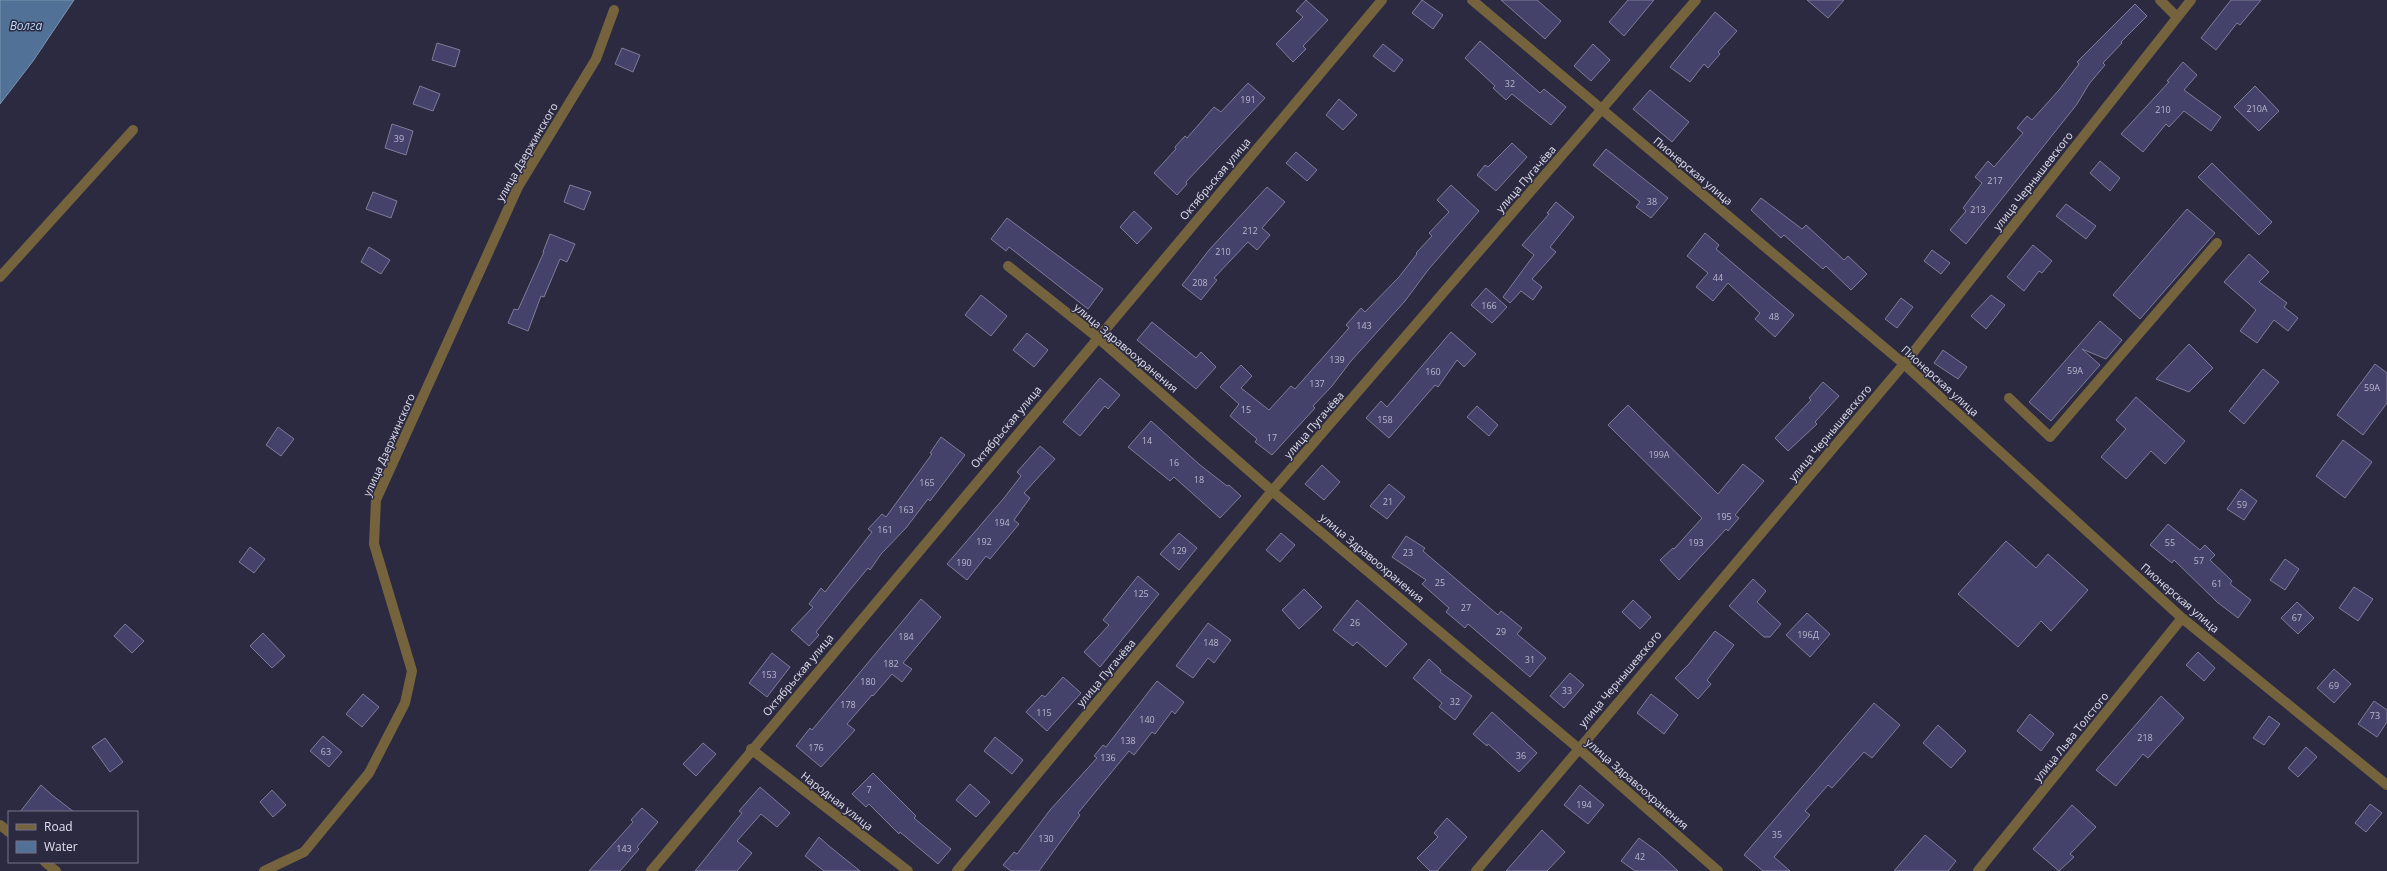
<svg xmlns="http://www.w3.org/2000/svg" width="2387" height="871" font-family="'Open Sans',sans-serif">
<rect width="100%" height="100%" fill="#2c2a41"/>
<path fill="#517296" stroke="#7c93b1" d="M0,0H74L33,61L0,104Z"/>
<path fill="#44416a" stroke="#7e7d98" d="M1306,0L1328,20L1303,46L1306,49L1293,62L1276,44L1303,17L1296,11Z
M1422,0L1443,15L1433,29L1412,13Z
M1501,0H1537L1561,21L1545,39Z
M1628,0H1654L1624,36L1609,22Z
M1807,0H1844L1828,18Z
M2231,0H2261L2240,25L2237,23L2216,50L2201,38Z
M2135,4L2147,16L2121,42L2122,43L2103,63L2105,65L2089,84L2077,104L1966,244L1950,230L1966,211L1963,208L1982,183L1975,177L1988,161L1994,167L2023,133L2017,128L2027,116L2032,120L2059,90L2079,64L2077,62Z
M1715,12L1737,31L1718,52L1720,54L1708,68L1704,64L1690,82L1670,67Z
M1480,41L1540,93L1544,89L1566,107L1551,125L1512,94L1506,100L1493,88L1495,86L1465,58Z
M437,43L460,50L455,67L432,60Z
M1383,44L1403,60L1394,72L1373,56Z
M1593,44L1610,60L1591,81L1574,66Z
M622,48L640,55L633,72L615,64Z
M2183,62L2197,75L2184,90L2221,117L2211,131L2184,111L2169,127L2166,124L2143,152L2121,134L2169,82L2167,81Z
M1248,83L1265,98L1186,182L1187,184L1177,195L1154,173L1176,149L1175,147L1185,136L1187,138L1214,107L1221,112Z
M420,86L440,94L433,111L413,104Z
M2255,86L2279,111L2259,131L2234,107Z
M1650,90L1689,122L1672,142L1633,109Z
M1339,99L1357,115L1343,130L1326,115Z
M392,124L413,131L406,155L385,148Z
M1512,143L1527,157L1496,191L1477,175L1485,165L1488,167Z
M1606,149L1668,198L1651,218L1636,207L1640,202L1593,165Z
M1296,152L1317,170L1307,181L1286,163Z
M2100,161L2120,178L2110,191L2090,173Z
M2212,163L2272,222L2259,235L2198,177Z
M570,185L591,192L584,210L564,202Z
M1451,185L1479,211L1428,270L1405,301L1351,361L1332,386L1313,406L1315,408L1272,455L1255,442L1257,439L1230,416L1239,404L1220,387L1241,365L1252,376L1241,388L1269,410L1291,386L1295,389L1349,328L1346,325L1361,308L1365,312L1399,277L1417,254L1416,253L1432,236L1429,233L1449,212L1437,200Z
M1267,187L1285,202L1262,228L1270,235L1257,250L1248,242L1214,278L1217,280L1201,300L1182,285L1209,250Z
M373,192L397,201L391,218L366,209Z
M1761,198L1802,229L1806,225L1844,260L1848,256L1867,274L1851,290L1826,266L1823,269L1784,235L1781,238L1751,210Z
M1556,202L1574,217L1550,247L1556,252L1532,279L1542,287L1533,300L1521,291L1510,303L1503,297L1534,255L1522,245L1549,214L1547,213Z
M2066,204L2096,226L2086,239L2056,216Z
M2187,209L2215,233L2140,319L2113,295Z
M1134,211L1152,228L1137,244L1120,227Z
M1007,218L1103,289L1088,309L1009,247L1006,251L991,239Z
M1705,233L1719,245L1716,249L1794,315L1775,337L1755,319L1760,313L1728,283L1713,301L1696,287L1708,273L1687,256Z
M550,234L575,244L567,262L560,259L544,297L541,296L528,331L508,323L514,309L518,310L544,252H543Z
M2033,245L2052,261L2042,273L2039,271L2024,291L2007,277Z
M369,247L390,260L381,274L361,262Z
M1932,250L1950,263L1941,274L1924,261Z
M2249,254L2269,272L2259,282L2287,303L2284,307L2298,318L2288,331L2274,320L2257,343L2240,331L2256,310L2224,282Z
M1486,288L1507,307L1492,323L1471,305Z
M981,295L1007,316L991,336L965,315Z
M1991,295L2005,305L1986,329L1971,316Z
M1901,298L1913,307L1897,328L1885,319Z
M2100,321L2122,340L2106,359L2082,349L2100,365L2051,421L2029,402Z
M1152,322L1196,358L1201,352L1216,367L1196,389L1137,340Z
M1451,332L1476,354L1464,367L1457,360L1438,387L1435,385L1389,438L1366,418L1381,401L1387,407Z
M1027,333L1048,350L1034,367L1013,350Z
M2189,344L2213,368L2189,392L2156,379Z
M1943,350L1967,367L1958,379L1934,363Z
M2375,364L2387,373V403L2363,435L2337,415Z
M2263,369L2279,382L2244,424L2229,411Z
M1100,378L1120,395L1108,409L1105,406L1080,436L1063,422Z
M1823,382L1839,396L1815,422L1817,424L1788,451L1775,438L1811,400L1809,398Z
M2136,397L2185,441L2165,464L2151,451L2126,479L2101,457L2126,429L2116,420Z
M1628,405L1718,494L1743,464L1764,481L1735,515L1739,518L1728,531L1726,529L1679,580L1660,560L1673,548L1674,549L1702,518L1608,425Z
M1477,406L1498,425L1489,436L1467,417Z
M1151,421L1200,465L1227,486L1229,485L1241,496L1220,518L1174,477L1170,481L1128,447Z
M278,427L294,439L281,456L266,445Z
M941,437L965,455L930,501L928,499L906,528L881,554L870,570L868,568L849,591L816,632L819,635L809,646L791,630L813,607L809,604L821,588L825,592L872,532L868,529L882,514L886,517L932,454L930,453Z
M2343,440L2372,462L2345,498L2316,476Z
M1040,446L1055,459L1024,493L1030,498L1014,520L1019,524L990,559L986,556L967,580L947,564L1004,498L1021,476L1017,472Z
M1322,465L1340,482L1324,500L1305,484Z
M1389,484L1405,497L1387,519L1370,506Z
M2241,489L2257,501L2244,520L2227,509Z
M2168,524L2200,550L2205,545L2215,555L2210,560L2232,581L2230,584L2251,600L2238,618L2217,602L2174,560L2172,563L2150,545Z
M1179,533L1197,548L1179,570L1160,554Z
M1281,533L1295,545L1280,562L1266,550Z
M1406,536L1425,548L1423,551L1498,615L1501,611L1522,628L1517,634L1546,658L1530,677L1468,624L1465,628L1446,612L1449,608L1422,584L1426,580L1392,557Z
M2006,541L2036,568L2048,554L2088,590L2051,631L2041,621L2018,647L1958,594Z
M250,547L265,559L254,573L239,562Z
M2285,559L2299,569L2285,590L2270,580Z
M1138,576L1159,594L1100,667L1084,652L1109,625L1103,620Z
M1753,579L1766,591L1757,602L1781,624L1770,637H1764L1729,606Z
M2354,587L2373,599L2358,621L2339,608Z
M1304,589L1322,607L1299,629L1282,610Z
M921,599L941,617L903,663L912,669L902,682L892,674L873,696L872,695L847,724L855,730L821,767L796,746L810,728L812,730Z
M1357,600L1407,644L1386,667L1357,642L1353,646L1333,630Z
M1633,600L1651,617L1640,629L1622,612Z
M2297,602L2314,618L2298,634L2281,618Z
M1807,613L1830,634L1810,657L1786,635Z
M1208,623L1231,640L1214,663L1208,658L1193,678L1176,666Z
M125,624L144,641L132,653L114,636Z
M1715,631L1734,645L1707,680L1711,684L1698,699L1675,678L1689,664Z
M263,633L285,656L272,668L250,646Z
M2198,652L2215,668L2204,681L2186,665Z
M772,653L790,667L767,697L749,683Z
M1429,659L1441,670L1440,672L1472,696L1455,720L1439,707L1442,703L1413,678Z
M2334,669L2351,684L2334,703L2317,688Z
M1570,673L1584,685L1564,708L1550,696Z
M1063,677L1081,693L1047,731L1026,712L1042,695L1045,697Z
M1157,681L1184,702L1175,714L1172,711L1155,734L1152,732L1134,755L1129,751L1078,813L1080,815L1039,871H1011L1003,865L1014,852L1017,854L1050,810L1097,758L1094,756L1103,745L1106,747Z
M363,694L379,707L362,727L346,714Z
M1651,694L1678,715L1664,734L1637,713Z
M2161,696L2184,718L2148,758L2143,754L2116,786L2096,770Z
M2374,701L2387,710V722L2377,737L2358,724Z
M1874,703L1900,725L1872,758L1864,752L1832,788L1828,785L1805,811L1810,815L1774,857L1790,871H1763L1744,855Z
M1492,712L1537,753L1519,772L1488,744L1487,746L1473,734Z
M2030,714L2054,734L2041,751L2017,731Z
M2269,716L2280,724L2264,745L2253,738Z
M1938,725L1966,751L1951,768L1923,743Z
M323,736L342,752L329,767L310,751Z
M995,737L1023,760L1012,774L984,751Z
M105,738L123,762L110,772L92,747Z
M703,743L716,754L696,776L683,764Z
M2306,747L2317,757L2298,777L2288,768Z
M873,773L916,816L914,818L951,849L938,864L900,832L899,834L869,804L866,807L852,794Z
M970,784L990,802L976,817L956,800Z
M41,785L52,795L74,812H20Z
M1580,785L1604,805L1588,824L1564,805Z
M760,787L790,813L777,827L761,814L737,841L752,853L737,871H695L742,813L739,811Z
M272,790L286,805L273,817L260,802Z
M2370,804L2382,813L2366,832L2355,823Z
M2072,805L2096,827L2070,854L2074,857L2059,871L2033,849Z
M642,808L658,822L637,847L639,849L620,871H589L633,822L631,820Z
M1447,818L1467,837L1437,871H1430L1417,858L1438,837L1434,833Z
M1542,830L1565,852L1547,871H1506Z
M1925,835L1956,861L1948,871H1894Z
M819,837L829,846L860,871H824L805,856Z
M1639,838L1658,852L1678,871H1635L1621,861Z"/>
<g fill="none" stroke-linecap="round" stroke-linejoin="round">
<path stroke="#75633e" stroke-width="10" d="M1472,0L1904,364L2182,618L2387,785
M2160,0L2177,17
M1008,266L1097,337L1272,491L1578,748L1718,871
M0,277L133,130
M2009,398L2050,437L2217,243
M751,749L908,871
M0,825L9,832
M45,862L56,871
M264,871L304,852L369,773L405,703L412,671L374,544L376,500L518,187L596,59L614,10
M651,871L1382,0
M957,871L1272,491L1696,0
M1476,871L1904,364L2191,0
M1978,871L2182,618"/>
</g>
<g text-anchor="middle" stroke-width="3" stroke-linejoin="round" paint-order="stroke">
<g font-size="9" fill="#b9b8ce">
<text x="1510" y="87">32</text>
<text x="1248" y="103">191</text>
<text x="2257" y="112">210А</text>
<text x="2163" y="113">210</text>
<text x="399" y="142">39</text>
<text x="1995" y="184">217</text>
<text x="1652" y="205">38</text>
<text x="1978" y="213">213</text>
<text x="1250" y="234">212</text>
<text x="1223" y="255">210</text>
<text x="1718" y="281">44</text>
<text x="1200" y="286">208</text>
<text x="1489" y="309">166</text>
<text x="1774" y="320">48</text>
<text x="1364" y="329">143</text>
<text x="1337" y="363">139</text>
<text x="2075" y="374">59А</text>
<text x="1433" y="375">160</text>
<text x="1317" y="387">137</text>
<text x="2372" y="391">59А</text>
<text x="1246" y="413">15</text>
<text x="1385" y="423">158</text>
<text x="1272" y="441">17</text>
<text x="1147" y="444">14</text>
<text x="1659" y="458">199А</text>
<text x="1174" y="466">16</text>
<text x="1199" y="483">18</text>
<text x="927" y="486">165</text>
<text x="1388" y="505">21</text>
<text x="2242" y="508">59</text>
<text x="906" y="513">163</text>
<text x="1724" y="520">195</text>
<text x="1002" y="526">194</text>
<text x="885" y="533">161</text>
<text x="984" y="545">192</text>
<text x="1696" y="546">193</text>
<text x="2170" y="546">55</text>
<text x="1179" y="554">129</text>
<text x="1408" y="556">23</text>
<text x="2199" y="564">57</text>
<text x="964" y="566">190</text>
<text x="1440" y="586">25</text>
<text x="2217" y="587">61</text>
<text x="1141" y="597">125</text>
<text x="1466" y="611">27</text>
<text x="2297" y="621">67</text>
<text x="1355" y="626">26</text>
<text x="1501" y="635">29</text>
<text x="1808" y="638">196Д</text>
<text x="906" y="640">184</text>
<text x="1211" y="646">148</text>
<text x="1530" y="663">31</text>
<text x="891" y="667">182</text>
<text x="769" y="678">153</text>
<text x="868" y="685">180</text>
<text x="2334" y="689">69</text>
<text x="1567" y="694">33</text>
<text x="1455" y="705">32</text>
<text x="848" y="708">178</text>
<text x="1044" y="716">115</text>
<text x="2375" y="719">73</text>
<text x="1147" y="723">140</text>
<text x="2145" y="741">218</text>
<text x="1128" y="744">138</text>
<text x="816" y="751">176</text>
<text x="326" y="755">63</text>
<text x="1521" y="759">36</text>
<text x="1108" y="761">136</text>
<text x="869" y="793">7</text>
<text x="1584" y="808">194</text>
<text x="1777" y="838">35</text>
<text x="1046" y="842">130</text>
<text x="624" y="852">143</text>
<text x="1640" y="860">42</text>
</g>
<g font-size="11" fill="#e0e0ef" stroke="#2c2a41">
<text transform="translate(527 152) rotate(-60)" y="4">улица Дзержинского</text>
<text transform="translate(1693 171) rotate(40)" y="4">Пионерская улица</text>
<text transform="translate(1215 179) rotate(-50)" y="4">Октябрьская улица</text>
<text transform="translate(1526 179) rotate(-49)" y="4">улица Пугачёва</text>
<text transform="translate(2033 181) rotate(-52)" y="4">улица Чернышевского</text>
<text transform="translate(1126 348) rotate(40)" y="4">улица Здравоохранения</text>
<text transform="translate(1940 381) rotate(42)" y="4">Пионерская улица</text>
<text transform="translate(1314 425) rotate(-49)" y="4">улица Пугачёва</text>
<text transform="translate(1006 427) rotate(-50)" y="4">Октябрьская улица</text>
<text transform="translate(1830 433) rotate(-50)" y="4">улица Чернышевского</text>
<text transform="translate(389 445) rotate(-66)" y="4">улица Дзержинского</text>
<text transform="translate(1372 558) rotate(40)" y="4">улица Здравоохранения</text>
<text transform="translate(2180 598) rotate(41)" y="4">Пионерская улица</text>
<text transform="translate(1106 673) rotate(-50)" y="4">улица Пугачёва</text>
<text transform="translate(798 675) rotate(-50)" y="4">Октябрьская улица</text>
<text transform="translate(1620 679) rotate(-50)" y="4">улица Чернышевского</text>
<text transform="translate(2071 737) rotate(-51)" y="4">улица Льва Толстого</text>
<text transform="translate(1637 784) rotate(41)" y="4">улица Здравоохранения</text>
<text transform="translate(837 801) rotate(38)" y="4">Народная улица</text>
</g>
<g font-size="12" font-style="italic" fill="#bbdafe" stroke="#2c2a41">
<text x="26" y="30">Волга</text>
</g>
</g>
<rect x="8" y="811" width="130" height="52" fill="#2c2a41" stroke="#747387"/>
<rect x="16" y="824" width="20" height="6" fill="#75633e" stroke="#747387"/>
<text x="44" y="831" font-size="12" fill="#e0e0ef">Road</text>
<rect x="16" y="841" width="20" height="12" fill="#517296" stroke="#747387"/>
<text x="44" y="851" font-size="12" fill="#e0e0ef">Water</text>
</svg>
